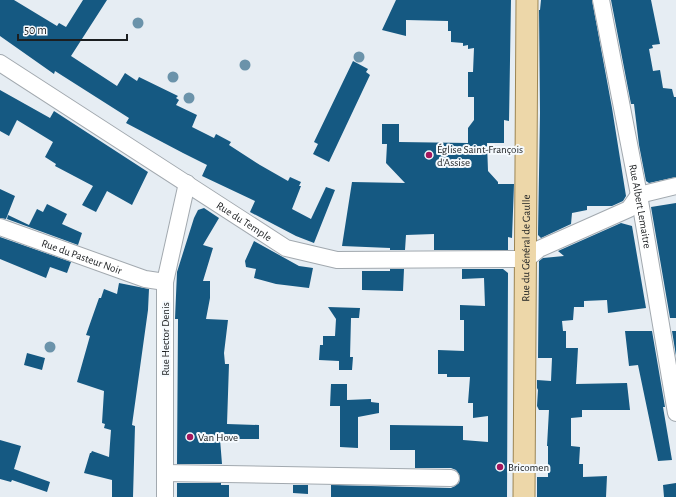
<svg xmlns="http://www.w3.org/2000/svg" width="676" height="497" font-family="'Alegreya Sans',sans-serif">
<rect width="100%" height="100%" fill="#e6edf3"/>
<path fill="#155982" d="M0,0H14L57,26L59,23L66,27L83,0H107L71,56L117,86L125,73L137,81L139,77L178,96L176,98L179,100L176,105L197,115L192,127L214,138L216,134L231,142L229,145L260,165L288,181L290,177L301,182L299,186H301L292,209L311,219L326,187L335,190L314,243L296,236L250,212L255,201L202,176L207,165L183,153L126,123L129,118L55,71L54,74L0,36Z
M396,0H511L509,121L504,120V143H487L488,171L498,182V184H514L512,238L508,237V250H434V234L406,235L405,250H390V248L342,246L352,182L405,183L386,163L387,144H382V124H399V142L468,143V128L474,120V97H468V72H473L474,48L468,49V45L463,46V43L451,42V31H448V21L406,20V36L382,30Z
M541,0H592L612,108L626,196L623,201L612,206H587V210L572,213L571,224L541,238L538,235L540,113L539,10H540Z
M611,0H651L660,44L652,45L653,48L649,49L653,71L660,70L663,88L672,89L674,97H676V177L649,183L646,181L639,145L634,104H631Z
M353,61L368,69L366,72L370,75L329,162L313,154L318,144L314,142Z
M0,90L50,118L54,111L148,172L132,205L107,191L96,212L82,205L93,186L55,166L56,164L45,157L53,142L17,120L9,136L0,131Z
M0,189L15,196L6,219L0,218Z
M676,203V318H670L651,207Z
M47,204L67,214L62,224L82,233L78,245L7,219L8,215L29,225L37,209L43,212Z
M204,208L219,218L203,245L213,248L203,281H210V298L206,319L228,320L224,353L225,364H229L227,424L259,425V439H220L222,464H177L178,319H175L177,272L194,218L198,210Z
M621,223L632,226L646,308L608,313L607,300L584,301V307H574L573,320L562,321L563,331H566V348H578L576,384L627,383L630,410H582V417L571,418V446L580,447L579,464H583V477L607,476L606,497H537V477H548V446H547L549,410H539L537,406L538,390L537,388V380L551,381L552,358H538L539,261L543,258L564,256L558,251Z
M0,237L71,262L67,273L50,267L46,278L0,259Z
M254,241L299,266L313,268L309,288L276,284L254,278L256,269L246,267L245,261Z
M390,269H404L403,291L362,290V271H390Z
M462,269H503L508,273L507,497H331V485L451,488L455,486L459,483L460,479L459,474L456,470L451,468H415V450H390V425L463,426V440L488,442V416L473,418V403H468L470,377H447V374H438V350L464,351V320H460V305L485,306L484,278L462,279Z
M119,283L149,289L148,310L132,425L135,426L133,497H112V480L84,473L90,453H91L92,451L109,457L111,430L104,428L105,424L102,423L104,391L77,382L90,336L86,335L99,298H101L104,289L117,294Z
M328,307L360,308L359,318H351L350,357H353L352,370H339V361L319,360L320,345H323V336H335L336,319Z
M625,331H652L665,407H663L672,460L658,461L638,365L629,366Z
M672,331H676V356Z
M27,353L45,358L42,370L24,365Z
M331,384H347V400L371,399V402L379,403V413L358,417V448L340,447V406H330Z
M0,440L21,446L14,469L50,482L47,492L12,480L11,482L0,479Z
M177,483H221V485H229V497H177Z
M676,483V497H664L663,485Z
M293,485H308V494L293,493Z"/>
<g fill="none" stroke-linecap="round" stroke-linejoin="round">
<defs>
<g id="minor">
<path id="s1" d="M601,0L639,195L676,413"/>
<path id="s2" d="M0,63L286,248L337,260L527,259L539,249L629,209L639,195L676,186"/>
<path id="s3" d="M0,227L145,279L165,282"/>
<path d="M165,473L451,478"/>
<path d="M165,497V282L187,183"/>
</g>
<g id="major">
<path id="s4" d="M524,497L527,0"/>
</g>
</defs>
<use href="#minor" stroke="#a2a9af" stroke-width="18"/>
<use href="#major" stroke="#9c8553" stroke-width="23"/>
<use href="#minor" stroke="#fff" stroke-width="16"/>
<use href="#major" stroke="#edd7a9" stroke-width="21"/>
</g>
<g fill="#6b93aa">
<circle cx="138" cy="23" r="5.5"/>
<circle cx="359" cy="57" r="5.5"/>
<circle cx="245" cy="65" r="5.5"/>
<circle cx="173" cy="77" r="5.5"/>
<circle cx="189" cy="98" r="5.5"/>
<circle cx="50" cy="347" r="5.5"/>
</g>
<g fill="#a3175d" stroke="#f5fafe" stroke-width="1.5">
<circle cx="429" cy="155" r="4"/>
<circle cx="190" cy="437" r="4"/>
<circle cx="500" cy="467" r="4"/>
</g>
<g text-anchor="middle" stroke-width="4" stroke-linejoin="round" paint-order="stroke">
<g font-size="11" fill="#1b1e20" stroke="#f5fafe" text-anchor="start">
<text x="437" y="153">Église Saint-François<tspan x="437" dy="13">d'Assise</tspan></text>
<text x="198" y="441">Van Hove</text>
<text x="508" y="471">Bricomen</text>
</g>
<g font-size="11" fill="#1b1e20" stroke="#f5fafe">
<text dy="4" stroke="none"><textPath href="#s1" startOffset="210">Rue Albert Lemaitre</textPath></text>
<text dy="4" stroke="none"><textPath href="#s2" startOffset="291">Rue du Temple</textPath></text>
<text dy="4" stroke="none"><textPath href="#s4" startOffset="249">Rue du Général de Gaulle</textPath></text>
<text dy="4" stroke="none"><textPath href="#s3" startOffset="87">Rue du Pasteur Noir</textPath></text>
<text transform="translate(165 339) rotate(-90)" y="4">Rue Hector Denis</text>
</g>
</g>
<path d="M18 34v6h109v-6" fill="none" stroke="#1b1e20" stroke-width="2"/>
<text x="24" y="34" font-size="12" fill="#1b1e20" stroke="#f5fafe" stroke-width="3" paint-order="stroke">50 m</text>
</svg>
